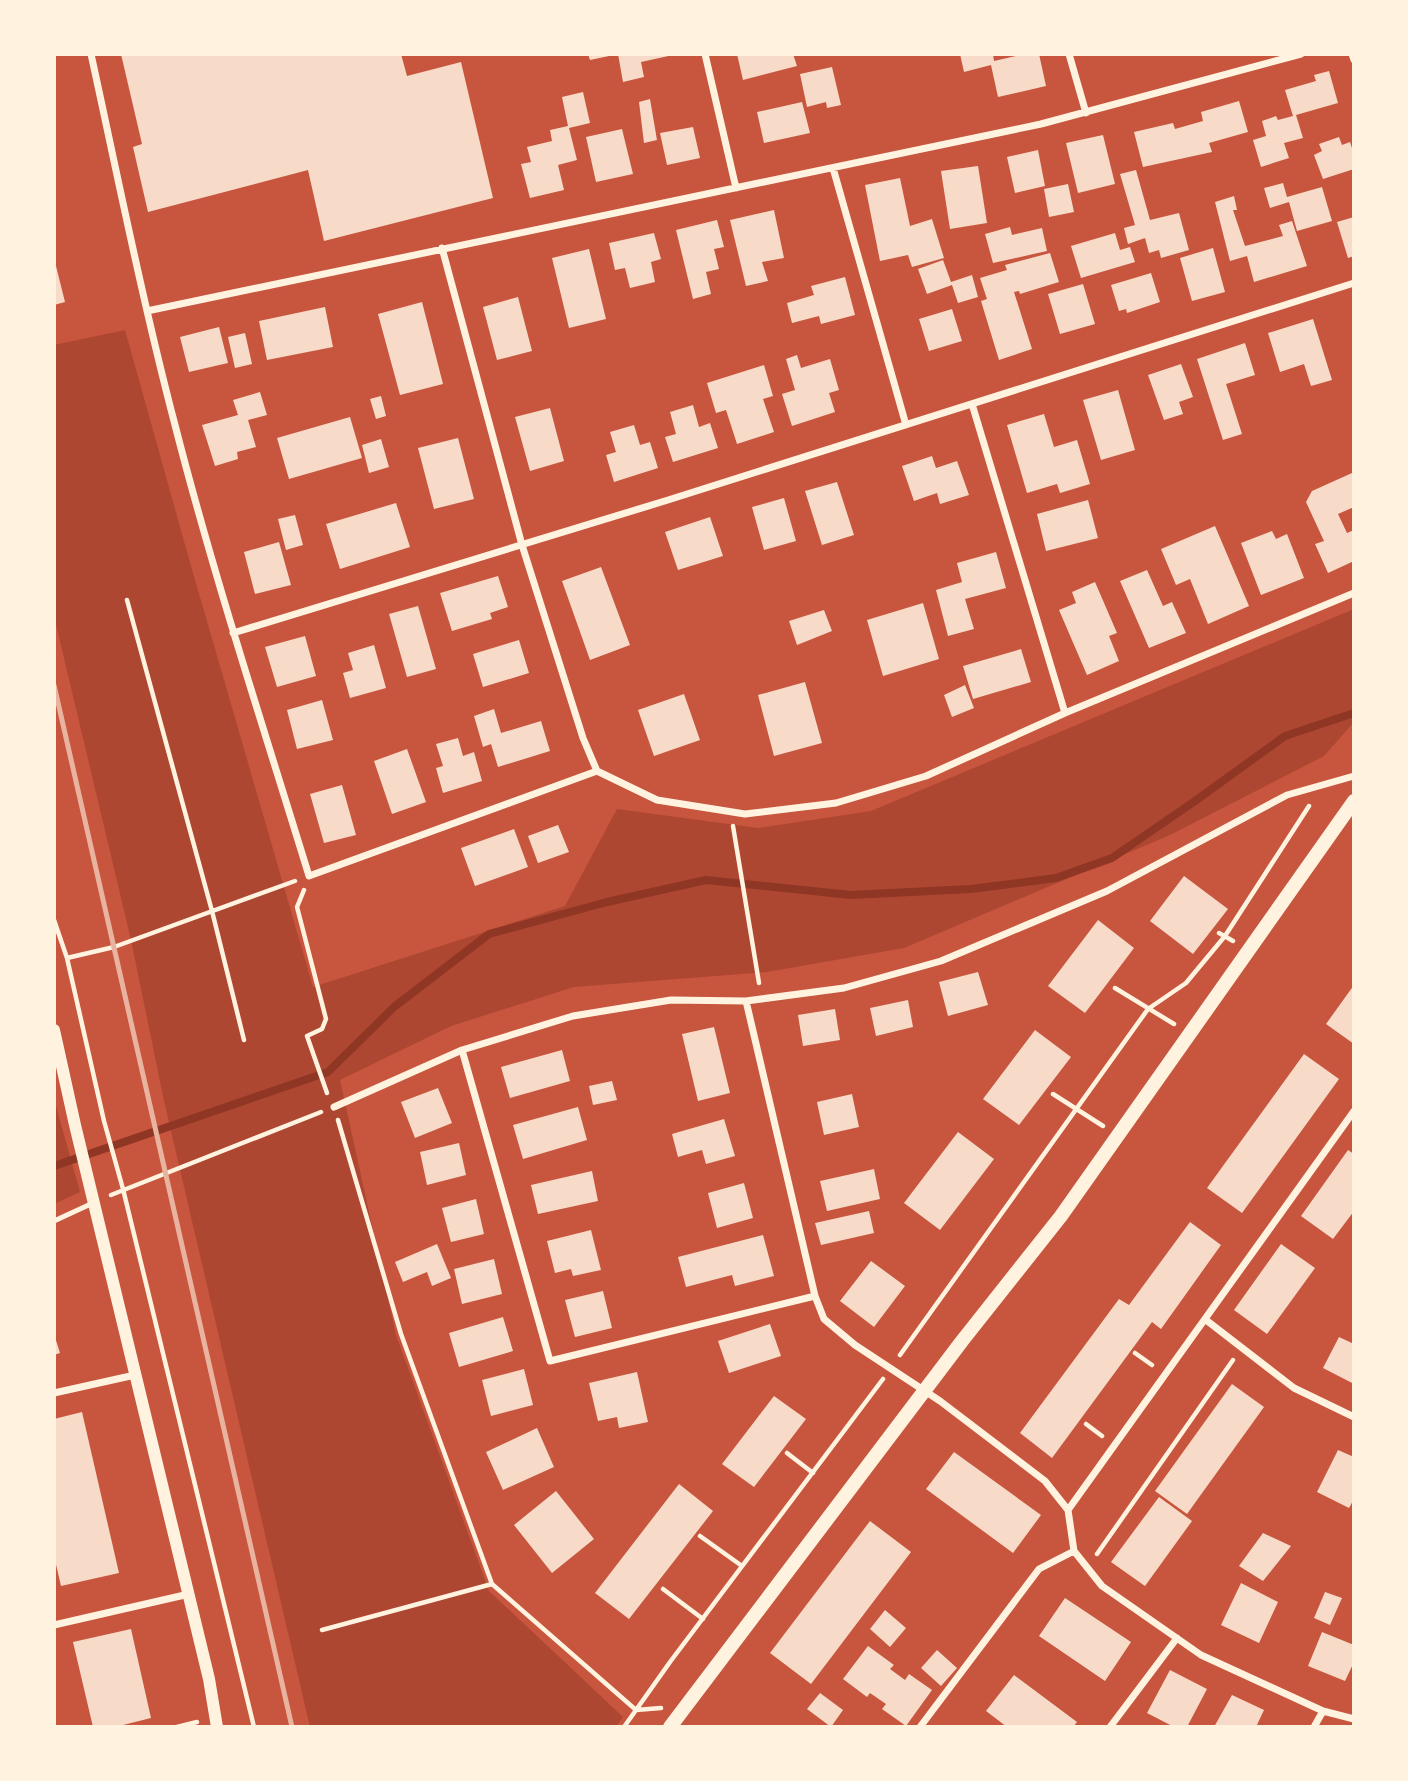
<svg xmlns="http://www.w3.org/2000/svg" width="1408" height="1781" font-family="Barlow,sans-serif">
<rect width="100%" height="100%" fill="#c8553d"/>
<path fill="#ae4732" d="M125,330L191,566L313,987L565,906L617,809L758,828L871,811L1354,609V722L1324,756L1170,835L904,948L767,972L574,987L451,1026L340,1080L396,1335L489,1591L623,1717L616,1727H310L164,1101L131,940L54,616V345Z
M54,1099L80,1192L54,1204Z"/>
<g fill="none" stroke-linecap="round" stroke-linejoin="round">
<path stroke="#8f3625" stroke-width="8" d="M54,1166L328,1072L394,1007L489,934L607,902L706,880L851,895L971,889L1056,878L1112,858L1195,801L1285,736L1354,713"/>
</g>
<path fill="#f7dbc8" d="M121,54H401L407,76L461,62L493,198L324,241L308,170L148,212L133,147L142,144Z
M588,54H614V55L590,60Z
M618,54H673V55L641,62L644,77L623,82Z
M737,54H793L797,66L743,80Z
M960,54H993L994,61L1025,54H1039L1046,86L998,97L991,65L964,72Z
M832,67L841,105L827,108L826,102L807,107L800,74Z
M1329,71L1338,103L1296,115L1303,138L1284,143L1289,158L1261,167L1253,140L1266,136L1262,121L1276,116L1278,120L1293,116L1285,90L1316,81L1314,75Z
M583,92L590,123L569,128L577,160L558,165L564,190L530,198L521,164L531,162L527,147L552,141L550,130L568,126L562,97Z
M650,99L657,140L644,143L639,102Z
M1239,101L1248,132L1209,143L1212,152L1143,167L1134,132L1173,123L1175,129L1203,121L1201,112Z
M802,102L810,133L764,143L757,112Z
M693,127L700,158L667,165L660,133Z
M622,129L633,174L596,182L586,137Z
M1103,135L1115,184L1078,193L1066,143Z
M1339,137L1342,145L1350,142L1354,154V169L1323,179L1314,155L1322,151L1319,144Z
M1038,150L1045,186L1015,193L1007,157Z
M978,166L987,223L950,229L941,171Z
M1136,170L1150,220L1179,213L1189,250L1161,258L1159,250L1149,253L1145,238L1128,244L1124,228L1135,225L1120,174Z
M900,178L910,226L932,219L944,258L912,267L908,255L880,261L865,185Z
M1283,183L1287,197L1322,187L1332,221L1297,231L1289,202L1270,208L1264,188Z
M1068,184L1074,212L1049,217L1044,189Z
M1234,196L1237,210H1233L1245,246L1283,236L1279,225L1292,221L1307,266L1254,282L1247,256L1230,261L1215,202Z
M774,210L784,258L762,262L768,281L746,286L730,220Z
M1354,217V256L1348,258L1337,222Z
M717,220L724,247L714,249L719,269L706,272L711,294L693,299L676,230Z
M1010,227L1012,235L1042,228L1047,251L993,263L985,234Z
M654,233L661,259L651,262L655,282L630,288L625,268L615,270L609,243Z
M1115,233L1120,250L1130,247L1135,262L1081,278L1071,246Z
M1213,248L1225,292L1192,301L1180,258Z
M589,249L606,319L569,328L552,258Z
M1050,253L1059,282L1020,294L1019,291L1014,292L1032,349L999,360L981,301L987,299L980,278L1007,270L1005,265Z
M54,258L65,302L54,305Z
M943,260L951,282L972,275L978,297L958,303L952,285L927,294L918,269Z
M1151,273L1160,302L1127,313L1126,309L1119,311L1111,285Z
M845,277L855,315L821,324L819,316L792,323L787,303L814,295L811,286Z
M1083,284L1095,324L1060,334L1048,294Z
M518,297L532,351L497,360L483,307Z
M422,302L443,384L400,395L378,314Z
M325,307L333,347L267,360L259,321Z
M952,309L962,341L929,351L919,319Z
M1313,319L1332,380L1311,386L1304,364L1280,372L1268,333Z
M219,327L228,363L189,372L180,337Z
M245,333L252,364L235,368L228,337Z
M1245,343L1255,375L1226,384L1242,434L1223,440L1197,359Z
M797,355L801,368L830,359L839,390L829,393L835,412L792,426L782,394L795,390L786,359Z
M1181,364L1193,397L1179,402L1183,414L1164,420L1148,375Z
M764,365L773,396L763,399L774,432L737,444L726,410L716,413L707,383Z
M1118,390L1135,450L1101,460L1083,400Z
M260,392L267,415L248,420L256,447L237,452L238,459L215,466L202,425L238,415L233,400Z
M381,396L386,416L376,419L370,399Z
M693,405L699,427L710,423L718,448L673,462L665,437L676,434L670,412Z
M550,408L564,461L530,471L515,417Z
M1044,414L1054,447L1077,440L1090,484L1060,493L1057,484L1027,493L1007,425Z
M350,417L362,458L289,479L277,438Z
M634,425L640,445L650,442L658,468L614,482L606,455L616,452L610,432Z
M458,438L474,499L434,509L418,448Z
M381,439L389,467L369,473L362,445Z
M932,456L936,468L957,461L969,495L940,504L937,493L914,501L902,466Z
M1352,473L1354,507L1338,514L1347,533L1354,530V561L1328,573L1315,544L1324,541L1306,502L1312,491Z
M837,482L854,535L822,545L805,491Z
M784,498L796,541L764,550L752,507Z
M1088,500L1098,538L1046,551L1037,514Z
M396,503L410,547L340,569L326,524Z
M295,515L303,545L286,550L278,519Z
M710,517L723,556L678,570L665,532Z
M1215,526L1249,606L1208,624L1190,579L1176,585L1161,549Z
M1272,531L1276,539L1287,534L1304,578L1261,595L1241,543Z
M279,542L291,585L255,594L244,552Z
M996,552L1006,588L965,599L974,629L948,636L936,590L962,582L957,563Z
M601,567L630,645L590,660L562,581Z
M1147,570L1163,606L1172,602L1186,633L1149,648L1120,581Z
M498,576L508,607L490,613L492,619L452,631L440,593Z
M1095,582L1117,633L1109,636L1119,661L1087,675L1059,610L1076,603L1072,592Z
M923,603L939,659L883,676L867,620Z
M418,606L436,669L407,677L389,614Z
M824,610L832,631L797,645L789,621Z
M305,636L316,676L277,687L265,647Z
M519,640L529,673L483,687L473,654Z
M374,645L386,688L350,698L343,673L353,670L348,653Z
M1021,649L1031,682L973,699L963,666Z
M805,682L822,743L774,756L758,695Z
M965,685L974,708L952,717L944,695Z
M684,694L700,740L654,756L638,710Z
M322,700L333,740L297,749L287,710Z
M494,709L501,733L541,721L550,751L498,767L491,744L483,747L474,716Z
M458,738L463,756L474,752L482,781L443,793L436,768L443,766L436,744Z
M407,749L426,802L392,814L374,761Z
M342,785L356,835L324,843L310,794Z
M558,825L569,852L538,863L528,836Z
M514,829L528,867L475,886L461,848Z
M1184,876L1228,909L1193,954L1150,921Z
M1098,920L1134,948L1085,1013L1048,986Z
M978,972L988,1005L948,1016L939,982Z
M1354,985V1044L1326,1024Z
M908,1000L913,1027L876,1036L870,1008Z
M835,1009L840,1040L803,1046L798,1015Z
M714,1027L730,1093L698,1101L682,1034Z
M1035,1030L1071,1057L1019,1125L983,1099Z
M562,1050L570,1081L510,1098L501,1067Z
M1304,1054L1339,1079L1242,1213L1207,1188Z
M612,1081L617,1100L593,1105L589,1086Z
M438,1088L452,1123L415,1138L401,1102Z
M852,1094L859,1127L824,1135L817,1102Z
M578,1107L587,1140L523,1159L513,1125Z
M724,1119L735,1156L706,1164L702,1150L678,1157L672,1134Z
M958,1132L994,1159L940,1230L904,1203Z
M459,1143L466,1175L427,1185L420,1152Z
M1348,1150L1354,1154V1211L1333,1239L1301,1216Z
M874,1169L880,1199L827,1211L820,1181Z
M592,1171L598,1201L538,1214L531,1185Z
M744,1183L753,1218L717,1228L708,1193Z
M476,1199L484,1234L451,1242L442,1208Z
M869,1211L874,1233L821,1245L815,1223Z
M1190,1222L1221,1245L1161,1329L1152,1322L1052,1458L1020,1433L1119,1299L1129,1305Z
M591,1230L601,1270L573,1276L571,1269L555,1273L547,1241Z
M763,1235L774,1276L735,1286L732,1275L686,1287L678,1257Z
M437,1244L451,1278L432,1286L427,1272L403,1282L395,1262Z
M1281,1244L1315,1268L1267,1334L1234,1310Z
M494,1259L502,1294L462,1304L454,1269Z
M871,1261L905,1286L874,1327L840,1301Z
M603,1291L612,1328L575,1337L565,1300Z
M503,1317L513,1351L459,1367L449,1333Z
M770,1324L781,1356L729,1373L718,1341Z
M54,1334L60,1353L54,1355Z
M1339,1337L1354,1344V1384L1323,1368Z
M524,1369L533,1405L491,1416L482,1380Z
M637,1372L648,1422L619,1428L617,1417L598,1421L589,1383Z
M1232,1384L1264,1407L1187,1514L1155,1491Z
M774,1396L806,1419L754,1487L722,1464Z
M82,1412L119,1573L61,1586L54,1556V1419Z
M537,1428L554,1467L503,1490L486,1452Z
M1338,1450L1354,1457V1499L1349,1508L1317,1492Z
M954,1452L1041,1515L1013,1553L926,1489Z
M679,1484L713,1511L629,1619L595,1593Z
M556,1491L594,1539L552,1573L514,1525Z
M1159,1497L1192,1521L1145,1586L1111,1562Z
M870,1521L911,1552L811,1684L770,1653Z
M1263,1533L1291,1546L1263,1581L1239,1566Z
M1241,1583L1278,1602L1259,1643L1221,1625Z
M1325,1592L1342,1598L1330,1625L1314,1618Z
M1065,1598L1131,1642L1105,1681L1039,1636Z
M885,1610L906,1628L890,1647L870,1629Z
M131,1629L151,1718L115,1727H93L73,1642Z
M1322,1632L1354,1645V1662L1345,1681L1308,1666Z
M868,1646L894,1665L890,1669L905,1680L909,1674L932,1690L906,1726L882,1709L886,1704L870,1693L867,1697L843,1679Z
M937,1650L957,1668L941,1686L921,1668Z
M1170,1670L1207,1689L1187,1727H1174L1147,1713Z
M1014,1675L1077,1722L1073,1727H1007L986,1711Z
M820,1693L843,1710L831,1727L807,1709Z
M1232,1695L1264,1710L1256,1727H1214Z"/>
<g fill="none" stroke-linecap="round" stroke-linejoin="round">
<path stroke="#fff3e0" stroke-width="4.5" d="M127,600L212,911L244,1040
M733,826L759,983
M304,890L297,907L326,1019L322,1029L307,1036L327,1093
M54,920L67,958L104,1121L123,1189L254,1727
M1219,933L1233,941
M67,958L114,947L295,881
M1115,988L1174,1024
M1053,1094L1103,1126
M338,1120L401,1334L492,1584L636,1710L661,1708
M111,1195L321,1112
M1135,1353L1152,1365
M900,1355L1148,1009L1186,983L1225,936L1309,806
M1086,1424L1102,1436
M787,1453L813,1473
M700,1536L742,1566
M1097,1554L1233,1360
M663,1589L703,1619
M322,1630L492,1584
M177,1727L197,1722
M624,1727L670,1662L883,1379"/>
<path stroke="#fff3e0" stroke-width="5" d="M54,1221L93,1203"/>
<path stroke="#fff3e0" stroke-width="7" d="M91,54C118,178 143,303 175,425C214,577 263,726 309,876L597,771L657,800L745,814L836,803L926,776L1065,713L1354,593
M705,54L736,188
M1069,54L1086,113
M1352,54L1354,60
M833,168L906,425
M442,248L522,545L583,738L597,771
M147,311L1041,124L1301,54
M972,404L1065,713
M233,633L668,500L1354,283
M746,1001L815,1296L824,1319L855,1345L940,1401L1045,1481L1068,1510L1074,1551L1102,1586L1201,1655L1323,1711L1354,1719
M462,1050L550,1361L815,1296
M334,1107L462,1050L573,1016L671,1000L746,1001L844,988L941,961L1107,891L1287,795L1354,776
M1206,1320L1294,1388L1354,1417
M54,1393L135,1375
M1068,1510L1354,1111
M54,1625L189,1594
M920,1727L1039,1569L1074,1551
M1110,1727L1177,1638
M1314,1727L1323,1711"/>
<path stroke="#fff3e0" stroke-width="12" d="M54,1030L75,1125L209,1679L217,1727"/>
<path stroke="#fff3e0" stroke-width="14" d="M670,1727L962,1341L1061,1216L1354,801"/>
<path stroke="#e9b49f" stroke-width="5" d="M54,685L292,1727"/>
</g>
<rect width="1408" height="1781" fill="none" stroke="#fff3e0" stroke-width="112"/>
</svg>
